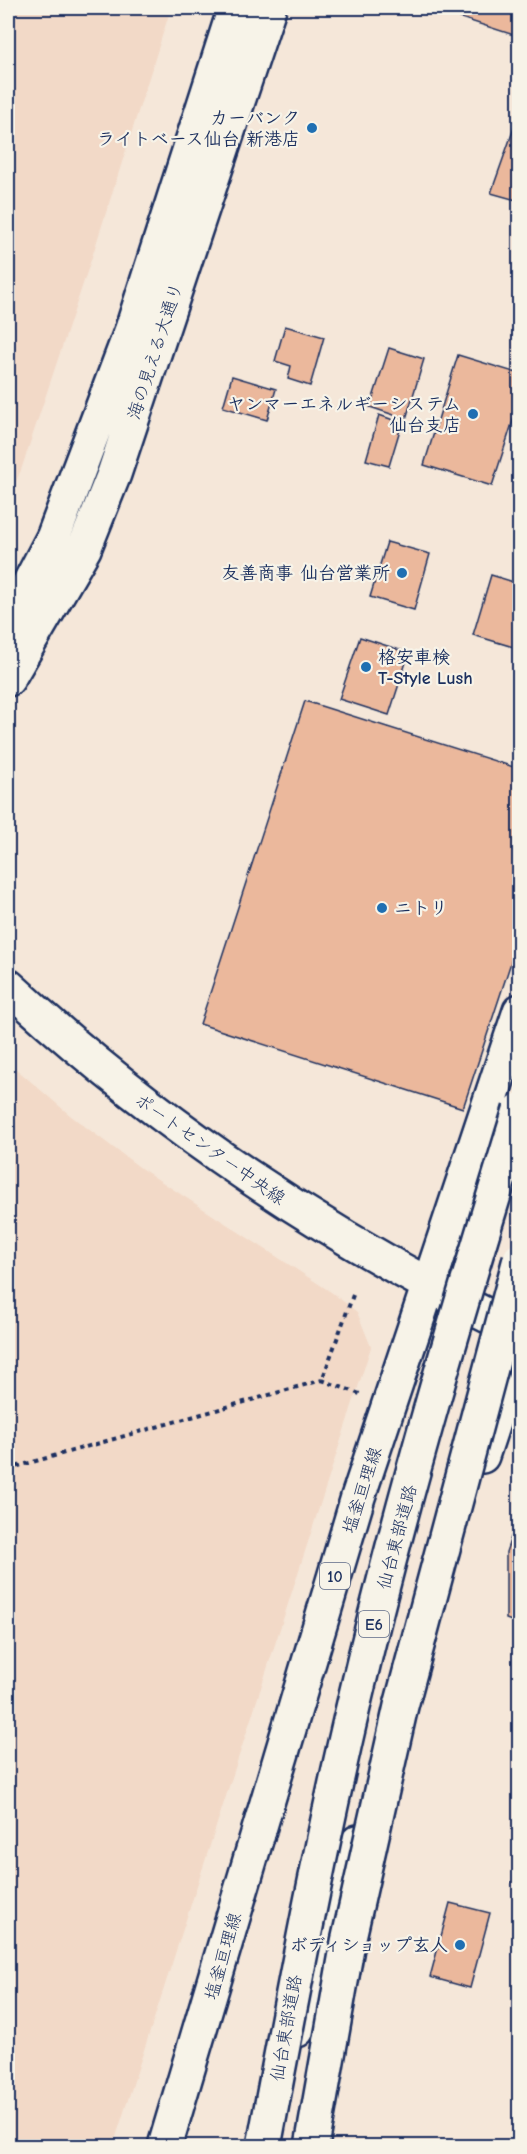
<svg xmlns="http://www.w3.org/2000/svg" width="527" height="2154" font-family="'Comic Neue','Klee One',sans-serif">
<rect width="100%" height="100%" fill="#f5e7d9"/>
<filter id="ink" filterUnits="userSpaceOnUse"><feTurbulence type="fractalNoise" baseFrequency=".0167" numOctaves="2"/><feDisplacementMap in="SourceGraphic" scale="12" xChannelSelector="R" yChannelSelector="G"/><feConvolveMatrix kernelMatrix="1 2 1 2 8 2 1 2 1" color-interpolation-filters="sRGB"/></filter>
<g filter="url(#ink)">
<path fill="#f2d9c7" d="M8,8H171L91,260L21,470L8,500Z
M8,1062L71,1116L142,1169L331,1292L357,1312L371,1347L113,2146H8Z"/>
<path fill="#ebb89c" stroke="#1b2f5e" stroke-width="1.5" d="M430,8H520V37Z
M520,111V201L491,193Z
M285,326L324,337L310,386L288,379L291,366L275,361Z
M389,348L424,359L406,419L370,407Z
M458,355L520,374V399L492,486L424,465Z
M232,376L276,389L267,420L223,407Z
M379,415L402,423L389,466L366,460Z
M387,542L430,554L414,610L370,597Z
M491,575L520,584V649L473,635Z
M360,637L409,653L389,715L339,699Z
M305,701L520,769V935L463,1108L200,1024Z
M520,1511V1624L506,1619V1552Z
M450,1903L490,1913L470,1988L430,1977Z"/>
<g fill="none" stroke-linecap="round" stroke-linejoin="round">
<defs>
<path id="minor" d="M8,624L53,538L132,329L235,8
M8,679L84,549L114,474L269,8
M8,986C163,1129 330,1239 520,1332"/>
<path id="major" d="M482,1456L520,1341
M297,2030L358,1842
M165,2146L358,1497L520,1011"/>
</defs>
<use href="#minor" stroke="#1b2f5e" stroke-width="38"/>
<use href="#major" stroke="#1b2f5e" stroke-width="38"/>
<path stroke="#1b2f5e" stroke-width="4" stroke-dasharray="4.5 4.5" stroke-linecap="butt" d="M353,1295L322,1380L360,1394
M8,1469L322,1380"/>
<use href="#minor" stroke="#f7f3e8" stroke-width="33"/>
<use href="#major" stroke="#f7f3e8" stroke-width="33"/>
<defs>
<path id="highway-bridge" d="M264,2146C292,1997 320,1847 355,1699C401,1501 460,1305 520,1110
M312,2146L348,1942L401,1706L520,1259"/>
</defs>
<use href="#highway-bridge" stroke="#1b2f5e" stroke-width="38" stroke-linecap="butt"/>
<use href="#highway-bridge" stroke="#f7f3e8" stroke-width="33"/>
</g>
</g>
<g fill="#1f6fb2" stroke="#f7f3e8" stroke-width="2">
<circle cx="312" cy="128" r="6"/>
<circle cx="473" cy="414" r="6"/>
<circle cx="402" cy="573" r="6"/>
<circle cx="366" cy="667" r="6"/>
<circle cx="382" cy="908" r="6"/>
<circle cx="460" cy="1945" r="6"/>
</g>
<g text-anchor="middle" stroke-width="4.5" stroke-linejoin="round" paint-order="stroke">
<g fill="#f7f3e8" stroke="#5d6a87" stroke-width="1.5">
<rect x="320" y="1563" width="30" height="26" rx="4.5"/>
<rect x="359" y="1611" width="30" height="26" rx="4.5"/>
</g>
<g font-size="16" font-weight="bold" fill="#1b2f5e">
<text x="335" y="1582">10</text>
<text x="374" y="1630">E6</text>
</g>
<g font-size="18" font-weight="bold" fill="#1b2f5e" stroke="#f7f3e8" text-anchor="end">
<text x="300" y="124">カーバンク<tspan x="300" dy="21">ライトベース仙台 新港店</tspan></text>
<text x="461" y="410">ヤンマーエネルギーシステム<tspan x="461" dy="21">仙台支店</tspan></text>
<text x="390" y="579">友善商事 仙台営業所</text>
<text x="378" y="663" text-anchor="start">格安車検<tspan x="378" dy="21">T-Style Lush</tspan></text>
<text x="394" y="914" text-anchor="start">ニトリ</text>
<text x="448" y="1951">ボディショップ玄人</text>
</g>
<g font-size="18" fill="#1b2f5e" stroke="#f7f3e8">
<text transform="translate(155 351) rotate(-72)" y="6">海の見える大通り</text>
<text transform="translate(210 1149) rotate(35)" y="6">ポートセンター中央線</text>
<text transform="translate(362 1490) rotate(-72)" y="6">塩釜亘理線</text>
<text transform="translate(397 1537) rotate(-75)" y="6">仙台東部道路</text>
<text transform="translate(223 1956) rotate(-74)" y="6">塩釜亘理線</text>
<text transform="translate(286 2028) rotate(-80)" y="6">仙台東部道路</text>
</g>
</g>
<rect width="527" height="2154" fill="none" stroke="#f7f3e8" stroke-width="30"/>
<rect x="15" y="15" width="497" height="2124" fill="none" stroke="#1b2f5e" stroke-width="2" filter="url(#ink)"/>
</svg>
